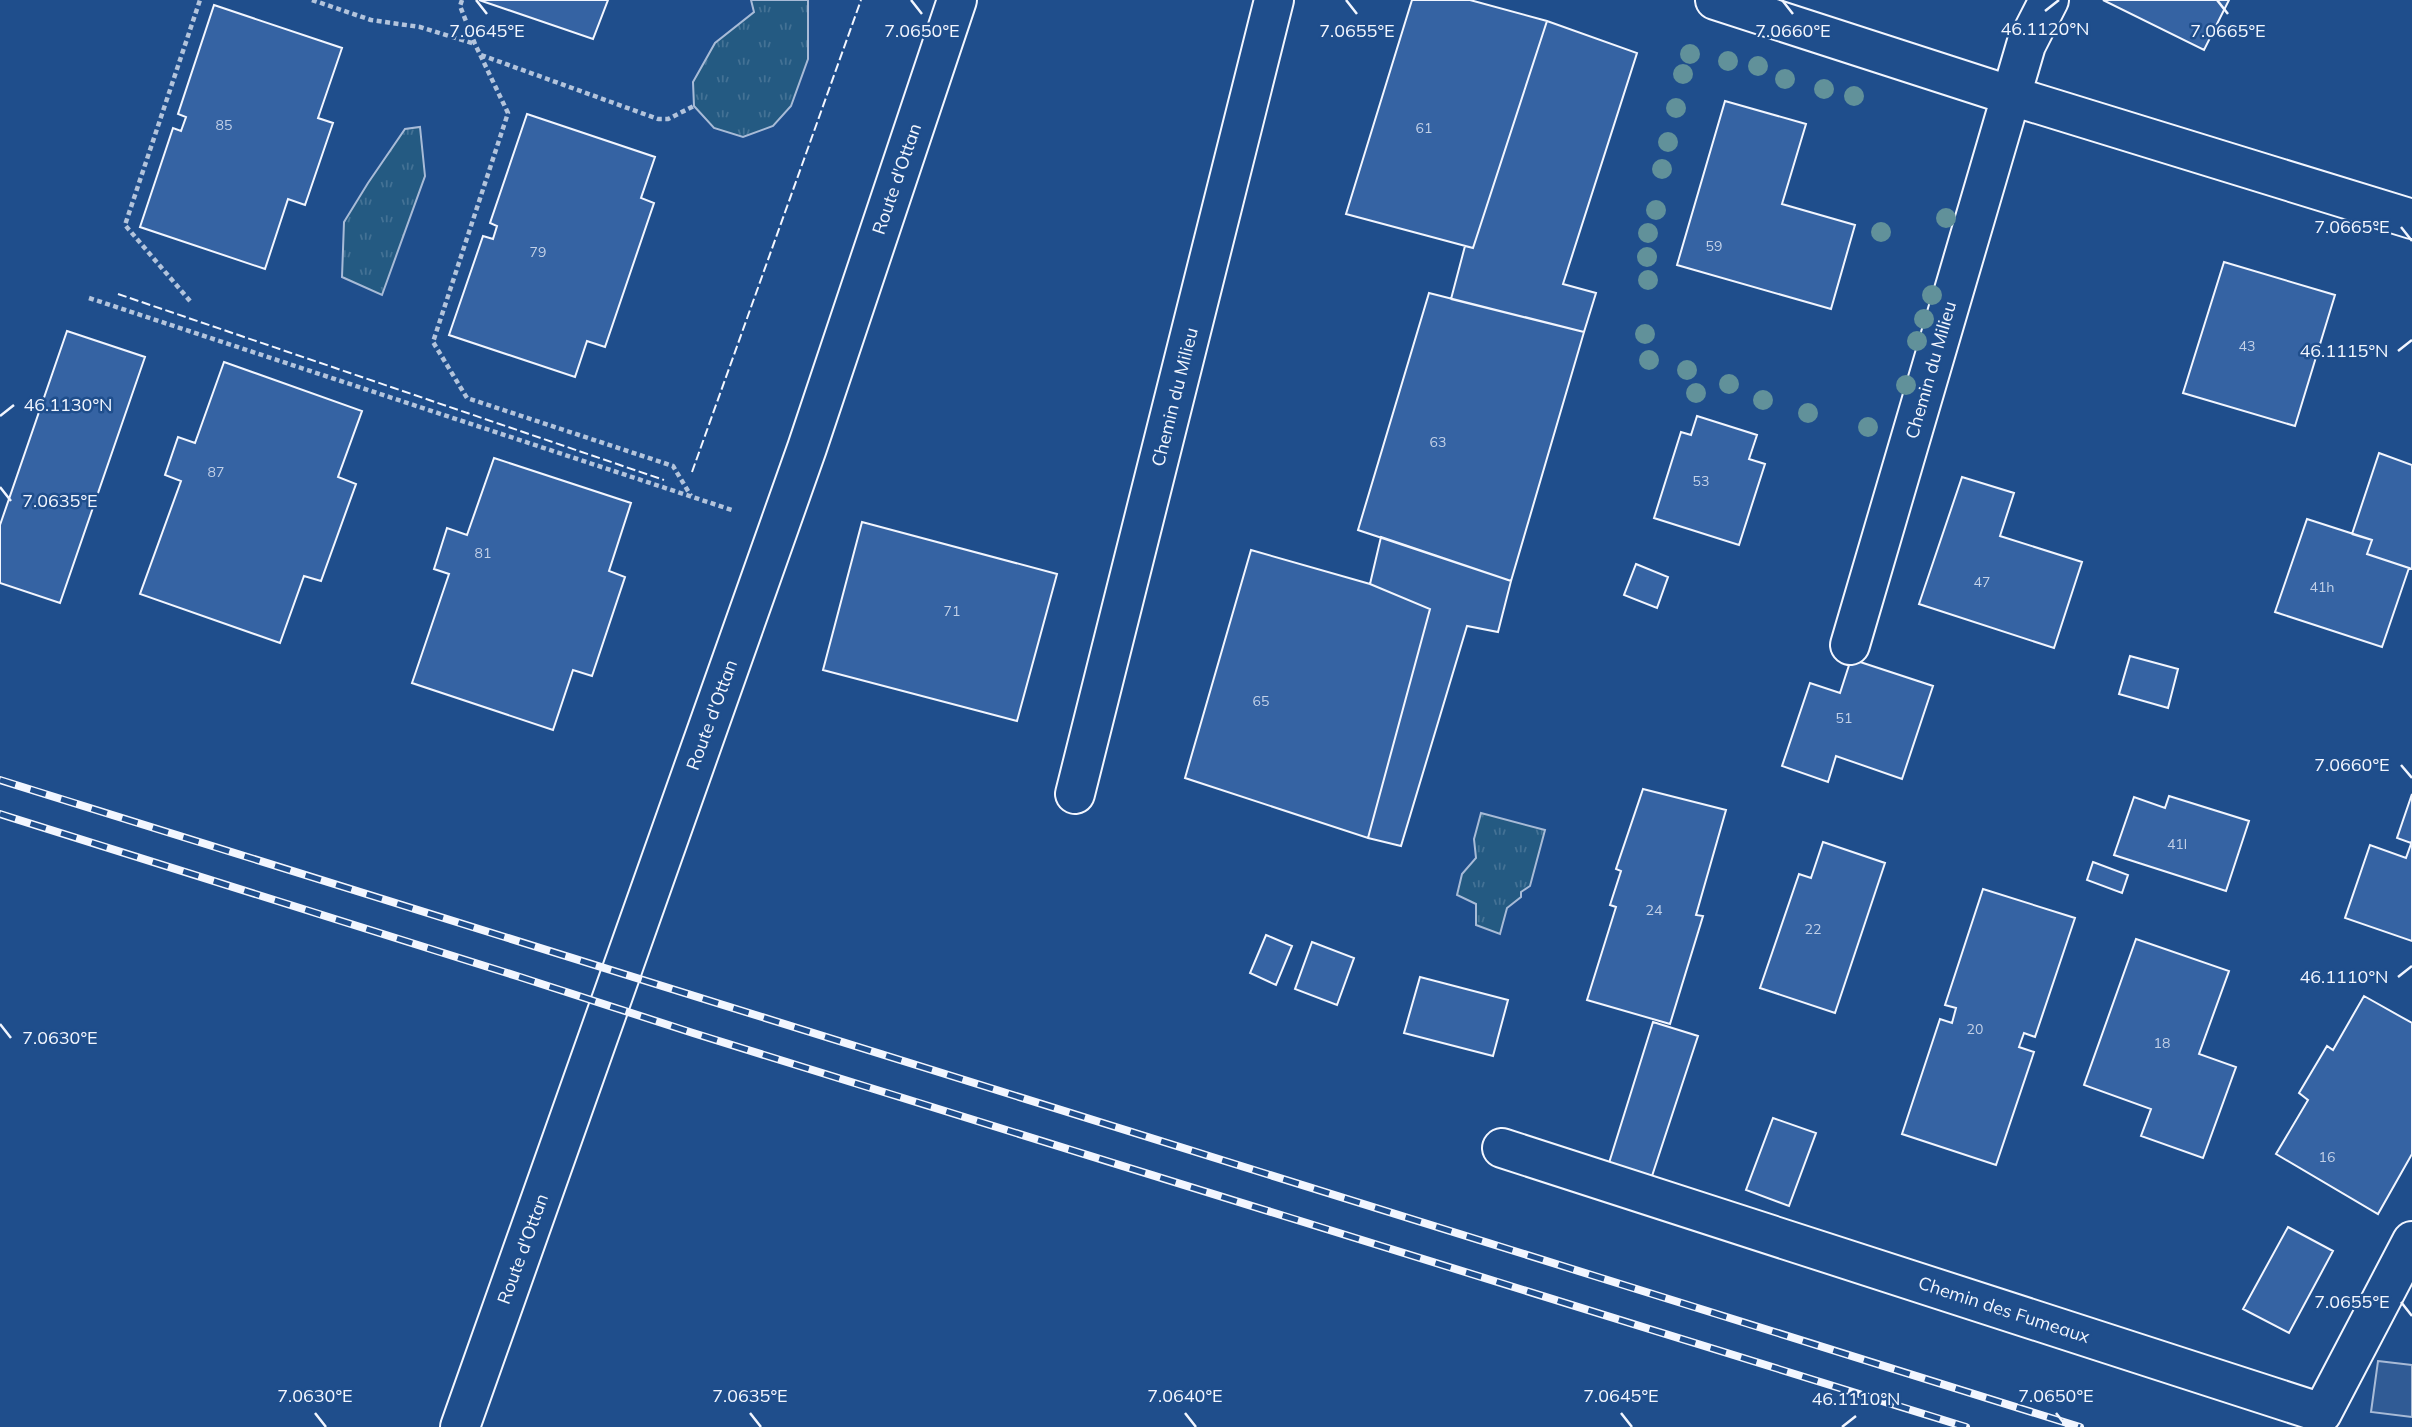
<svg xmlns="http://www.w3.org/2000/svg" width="2412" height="1427" font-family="Mulish,sans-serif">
<defs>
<pattern id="grass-tufts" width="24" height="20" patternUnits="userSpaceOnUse" patternTransform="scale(1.75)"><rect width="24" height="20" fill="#245a82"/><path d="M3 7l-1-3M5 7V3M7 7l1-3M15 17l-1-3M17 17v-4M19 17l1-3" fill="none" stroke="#447295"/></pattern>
</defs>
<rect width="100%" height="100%" fill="#1f4e8c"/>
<path fill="url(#grass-tufts)" stroke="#a8bbd7" stroke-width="2" d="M751,0H808V59L791,106L773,126L743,137L714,128L694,106L693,82L715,43L754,12Z
M420,127L425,176L382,295L342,277L344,222L368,183L405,129Z
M1481,813L1545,830L1530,886L1521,892V897L1507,908L1500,934L1476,925V904L1457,895L1462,874L1476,858L1474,839Z"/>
<path fill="#305b95" stroke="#a8bbd7" stroke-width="2" d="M2378,1361L2412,1365V1417L2371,1412Z"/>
<path fill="#3563a3" stroke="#f2f6ff" stroke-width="2" d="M479,0H608L593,39Z
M1412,0H1470L1547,21L1473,248L1346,214Z
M2103,0H2229L2204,50Z
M214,5L342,48L318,118L333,123L305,205L288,199L265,269L140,227L173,128L181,131L186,117L178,114Z
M1547,21L1637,53L1563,284L1596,293L1584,332L1451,299L1465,246L1473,248Z
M1725,101L1806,124L1782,204L1855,225L1831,309L1677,265Z
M527,114L655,157L641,198L654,203L605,347L587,341L575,377L449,335L483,236L493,239L497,226L490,223Z
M2224,262L2335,295L2295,426L2183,393Z
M1429,293L1584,332L1511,581L1358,530Z
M67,331L145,357L60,603L0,583V525Z
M224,362L362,411L338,477L356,484L321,581L304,576L280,643L140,594L181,481L165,475L178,437L195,443Z
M1697,416L1757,435L1749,459L1765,464L1739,545L1654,518L1681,432L1691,435Z
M2379,453L2412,465V569L2367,554L2372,540L2352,534Z
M494,458L631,503L609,571L625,577L592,676L573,670L553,730L412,683L449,574L434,569L447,528L467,535Z
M1962,477L2014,493L2000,536L2082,562L2054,648L1919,604Z
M2307,519L2372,540L2367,554L2409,568L2382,647L2275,612Z
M862,522L1057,574L1017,721L823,670Z
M1381,537L1511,581L1498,632L1467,626L1401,846L1368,838L1430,609L1370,584Z
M1251,550L1370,584L1430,609L1368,838L1185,778Z
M1636,564L1668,577L1657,608L1624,595Z
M2130,656L2178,669L2168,708L2119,694Z
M1851,659L1933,686L1902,779L1836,756L1828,782L1782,766L1810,683L1840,693Z
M1643,789L1726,810L1696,915L1703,916L1670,1024L1587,1000L1616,907L1610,905L1621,871L1616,869Z
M2412,794V841L2411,843L2397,838Z
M2169,796L2249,821L2226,891L2114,855L2134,797L2165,808Z
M2412,841V941L2345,918L2370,845L2406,858Z
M1823,842L1885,863L1835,1013L1760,988L1799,874L1811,878Z
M2093,862L2128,875L2122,893L2087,880Z
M1983,889L2075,918L2035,1037L2024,1033L2019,1047L2034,1052L1996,1165L1902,1134L1940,1019L1952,1023L1956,1008L1945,1005Z
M1266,935L1292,946L1276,985L1250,973Z
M2136,939L2229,971L2199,1054L2236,1067L2203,1158L2141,1136L2151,1109L2084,1085Z
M1312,942L1354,958L1337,1005L1295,989Z
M1420,977L1508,1000L1493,1056L1404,1033Z
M2364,996L2412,1023V1154L2378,1214L2276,1154L2308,1100L2299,1093L2327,1046L2333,1050Z
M1653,1022L1698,1036L1652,1176L1609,1163Z
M1773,1118L1816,1133L1789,1206L1746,1190Z
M2288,1227L2333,1251L2289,1333L2243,1309Z"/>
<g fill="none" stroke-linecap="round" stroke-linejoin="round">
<defs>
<path id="minor" d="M1715,0L2012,96L2412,219
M1850,645L2026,45L2049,0
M1075,794L1274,0
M1502,1148L2322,1413L2412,1241
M460,1427L807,448L957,0"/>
</defs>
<use href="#minor" stroke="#f2f6ff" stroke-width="42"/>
<path stroke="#b3c4dc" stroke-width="4.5" stroke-dasharray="5 3.5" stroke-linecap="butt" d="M312,0L371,20L420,27L475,44
M462,0L460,6L475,44L508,113L433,342L467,398L673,466L691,496
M481,55L658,119H668L694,106
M89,298L732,510
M190,301L125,225L200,0"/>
<use href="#minor" stroke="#1f4e8c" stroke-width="38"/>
<defs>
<path id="rail" d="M0,780L2080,1427
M0,814L520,977L693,1033L1966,1427"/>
</defs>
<use href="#rail" stroke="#f2f6ff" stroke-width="8"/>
<use href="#rail" stroke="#1f4e8c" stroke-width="5" stroke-dasharray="16" stroke-linecap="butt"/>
<path stroke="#f2f6ff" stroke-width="2" stroke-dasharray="9 3.5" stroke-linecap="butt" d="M118,294L664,480
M692,472L861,0"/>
</g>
<g fill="#61919a">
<circle cx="1690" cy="54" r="10"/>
<circle cx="1728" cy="61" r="10"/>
<circle cx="1758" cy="66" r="10"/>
<circle cx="1683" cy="74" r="10"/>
<circle cx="1785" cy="79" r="10"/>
<circle cx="1824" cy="89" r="10"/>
<circle cx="1854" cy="96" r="10"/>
<circle cx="1676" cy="108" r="10"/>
<circle cx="1668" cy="142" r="10"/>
<circle cx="1662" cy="169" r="10"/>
<circle cx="1656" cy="210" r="10"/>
<circle cx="1946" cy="218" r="10"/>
<circle cx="1881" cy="232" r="10"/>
<circle cx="1648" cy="233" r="10"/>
<circle cx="1647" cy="257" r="10"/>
<circle cx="1648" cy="280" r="10"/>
<circle cx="1932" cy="295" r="10"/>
<circle cx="1924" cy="319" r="10"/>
<circle cx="1645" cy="334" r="10"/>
<circle cx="1917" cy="341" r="10"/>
<circle cx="1649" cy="360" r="10"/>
<circle cx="1687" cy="370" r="10"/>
<circle cx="1729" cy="384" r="10"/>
<circle cx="1906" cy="385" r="10"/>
<circle cx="1696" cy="393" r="10"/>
<circle cx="1763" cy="400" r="10"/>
<circle cx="1808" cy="413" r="10"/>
<circle cx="1868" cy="427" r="10"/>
</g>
<path fill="none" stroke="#f2f6ff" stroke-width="2.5" d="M476,0L487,14M911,0L922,14M1346,0L1357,14M1782,0L1793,14M2217,0L2228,14M2045,11L2059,0M2401,227L2412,241M2398,351L2412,340M0,416L14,405M0,487L11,501M2401,765L2412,778M2398,977L2412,966M0,1024L11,1038M2401,1302L2412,1316M315,1413L326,1427M750,1413L761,1427M1185,1413L1196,1427M1621,1413L1632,1427M2056,1413L2067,1427M1842,1427L1856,1416"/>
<g text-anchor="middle" stroke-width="5" stroke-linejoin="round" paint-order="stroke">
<g font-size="14" fill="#c3d1e8">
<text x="224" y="130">85</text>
<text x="1424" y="133">61</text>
<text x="1714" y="251">59</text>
<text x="538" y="257">79</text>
<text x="2247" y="351">43</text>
<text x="1438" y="447">63</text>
<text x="216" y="477">87</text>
<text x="1701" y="486">53</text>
<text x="483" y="558">81</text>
<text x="1982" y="587">47</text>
<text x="2322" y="592">41h</text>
<text x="952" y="616">71</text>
<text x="1261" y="706">65</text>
<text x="1844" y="723">51</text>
<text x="2177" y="849">41l</text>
<text x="1654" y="915">24</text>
<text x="1813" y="934">22</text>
<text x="1975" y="1034">20</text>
<text x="2162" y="1048">18</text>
<text x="2327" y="1162">16</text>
</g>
<g font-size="18" fill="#f2f6ff" stroke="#1f4e8c">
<text transform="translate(897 179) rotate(-71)" y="6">Route d'Ottan</text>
<text transform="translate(1931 370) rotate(-74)" y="6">Chemin du Milieu</text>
<text transform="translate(1175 397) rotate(-76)" y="6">Chemin du Milieu</text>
<text transform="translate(712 715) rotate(-70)" y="6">Route d'Ottan</text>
<text transform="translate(523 1249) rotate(-70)" y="6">Route d'Ottan</text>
<text transform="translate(2004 1310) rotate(18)" y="6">Chemin des Fumeaux</text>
</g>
</g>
<g font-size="18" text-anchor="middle" fill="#f2f6ff" stroke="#1f4e8c" stroke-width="5" stroke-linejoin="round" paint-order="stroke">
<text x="2045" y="35">46.1120°N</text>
<text x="487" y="37">7.0645°E</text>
<text x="922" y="37">7.0650°E</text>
<text x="1357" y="37">7.0655°E</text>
<text x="1793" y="37">7.0660°E</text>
<text x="2228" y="37">7.0665°E</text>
<text x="2352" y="233">7.0665°E</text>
<text x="2344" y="357">46.1115°N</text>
<text x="68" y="411">46.1130°N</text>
<text x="60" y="507">7.0635°E</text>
<text x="2352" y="771">7.0660°E</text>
<text x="2344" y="983">46.1110°N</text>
<text x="60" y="1044">7.0630°E</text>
<text x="2352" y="1308">7.0655°E</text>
<text x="315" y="1402">7.0630°E</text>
<text x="750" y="1402">7.0635°E</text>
<text x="1185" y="1402">7.0640°E</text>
<text x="1621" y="1402">7.0645°E</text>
<text x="2056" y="1402">7.0650°E</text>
<text x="1856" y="1405">46.1110°N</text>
</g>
</svg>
